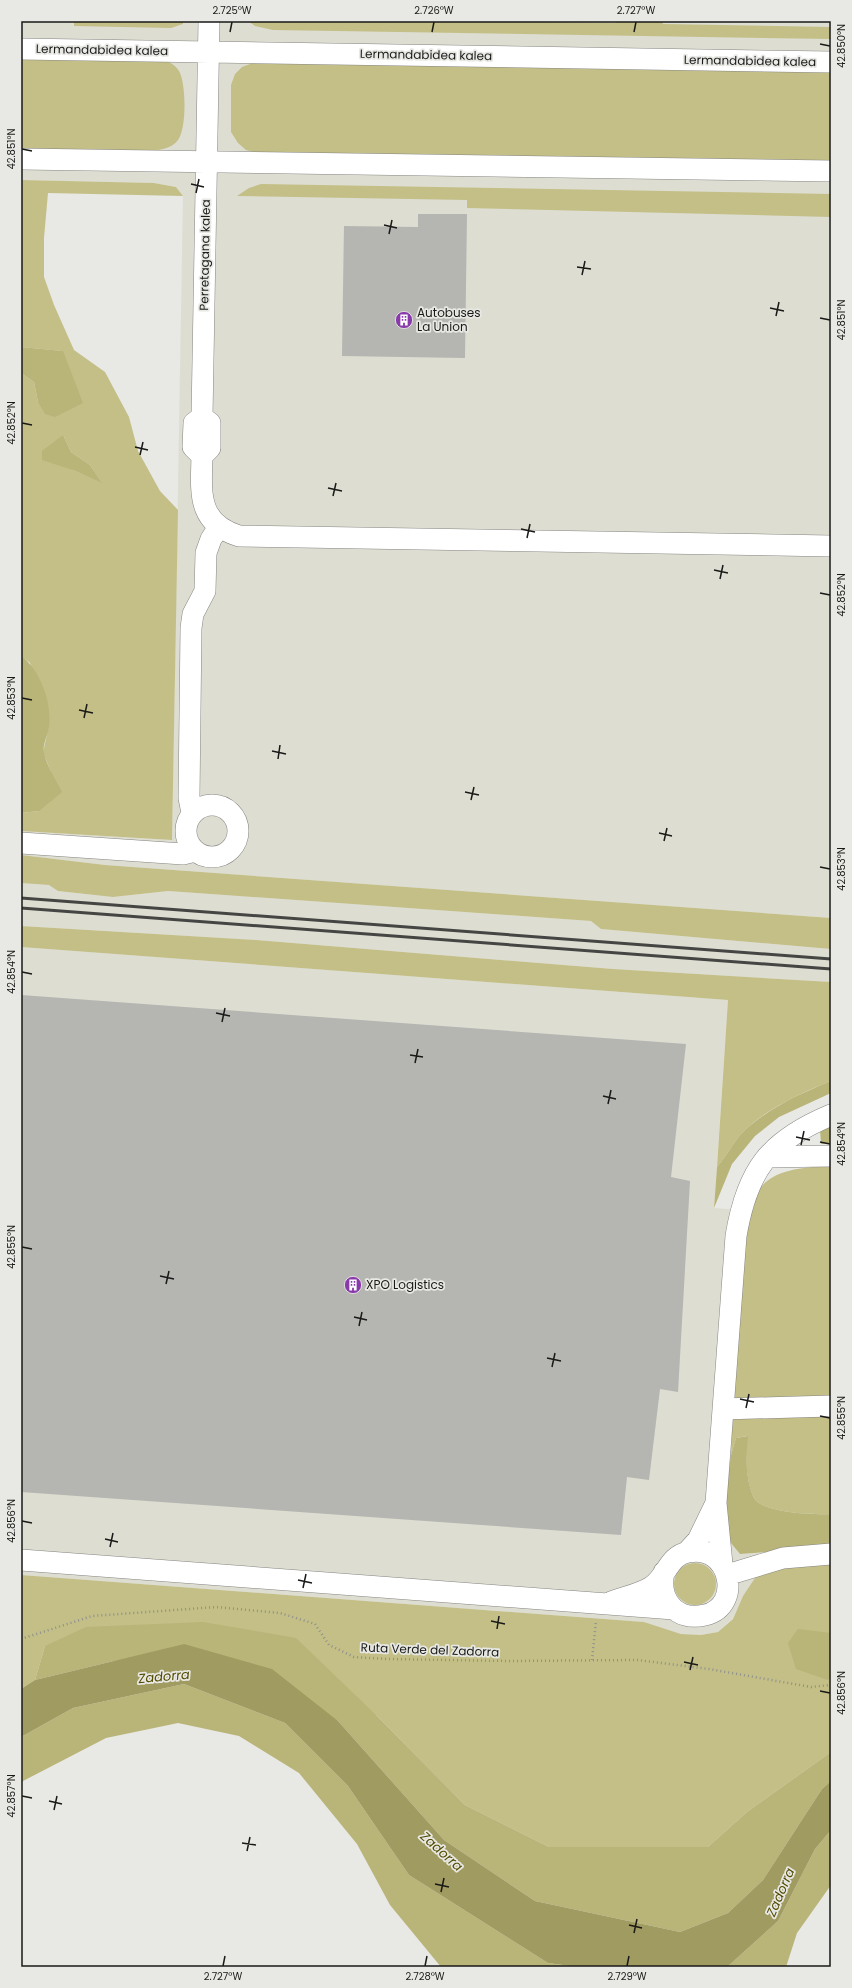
<svg xmlns="http://www.w3.org/2000/svg" width="852" height="1988" font-family="Poppins,sans-serif">
<rect width="100%" height="100%" fill="#e8e8e4"/>
<path fill="#ddddd1" d="M21,21H831V918L105,865L21,855V831L172,840L183,196L176,187L154,183L21,180Z
M21,883L49,885L58,891L113,897L168,891L591,921L601,929L831,949V982L613,969L256,940L21,926Z
M21,947L728,1000L714,1208L751,1211L739,1295L731,1455L721,1531L740,1554L758,1553L770,1566L743,1596L733,1618L718,1632L701,1635L681,1634L644,1622L21,1575Z"/>
<path fill="#c3bf87" fill-rule="evenodd" d="M74,21H183V24L171,28L74,26Z
M248,21H476L616,23L617,21H662L663,24L830,27L831,21V39L273,30L255,26Z
M21,57L159,59C167,61 174,63 179,71C186,83 187,128 178,140C172,148 163,149 154,151L21,149Z
M258,61L831,70V162L257,153L246,150L238,143L231,132V85L235,74L242,67Z
M21,180L154,183L176,187L183,196L48,193L44,238V277L54,305L74,350L105,372L129,417L138,451L160,491L178,510L172,840L21,831V813L39,811L51,772L43,752L49,726L30,663L21,655V373L34,382L38,402L62,351L21,347ZM63,435L71,452L90,465L101,482L73,470Z
M261,184L831,194V217L467,208V200L237,196L249,188Z
M21,855L105,865L831,918V949L601,929L591,921L168,891L113,897L58,891L49,885L21,883Z
M21,926L256,940L613,969L831,982V1081C801,1093 768,1108 745,1130C735,1139 727,1156 717,1167L728,1000L21,947Z
M831,1166V1514C815,1515 762,1513 754,1498C745,1480 746,1455 747,1436L736,1438L731,1455C734,1389 736,1323 744,1258C746,1237 747,1209 759,1190C773,1168 808,1167 831,1166Z
M831,1562V1633H829L828,1680L831,1679V1752L747,1812L708,1847H549L465,1805L376,1715L45,1646L35,1680L21,1689V1575L644,1622L681,1634L701,1635L718,1632L733,1619L743,1596L759,1572Z
M674 1584a21 21 0 1 1 42 0a21 21 0 1 1-42 0Z"/>
<path fill="#b9b478" d="M21,347L63,351L83,403L55,417L45,414L38,402L34,382L21,373Z
M63,435L71,452L90,465L102,483L73,470L42,460V451Z
M21,655C40,671 52,701 49,727C48,735 42,745 44,753C47,767 56,780 62,792L39,811L21,813Z
M831,1081V1093L779,1117L755,1136L732,1164L714,1208L717,1167C727,1156 735,1139 745,1130C769,1108 801,1093 831,1081Z
M831,1124V1143L821,1144L820,1129Z
M748,1436C746,1456 745,1479 754,1498C762,1513 815,1515 831,1514V1547L740,1554L721,1531L731,1455L736,1438Z
M203,1622L296,1638L376,1715L465,1805L549,1847H708L747,1812L831,1752V1781L822,1789L763,1880L728,1913L680,1932L535,1901L444,1840L338,1721L184,1644L35,1680L45,1646L86,1627Z
M798,1629L831,1633V1679L828,1680L796,1669L788,1643Z
M184,1684L285,1723L348,1786L409,1875L548,1963L578,1967H441L390,1905L357,1844L299,1773L239,1736L178,1723L106,1738L23,1781L21,1784V1737L73,1708Z
M831,1830V1885L797,1933L786,1967H727L778,1921L815,1849Z"/>
<path fill="#a09b60" d="M184,1644L272,1669L338,1721L444,1840L535,1901L680,1932L728,1913L763,1880L822,1789L831,1781V1830L815,1849L778,1921L727,1967H578L548,1963L409,1875L348,1786L285,1723L184,1684L73,1708L21,1737V1689L35,1680Z"/>
<path fill="#b5b5b2" d="M418,214H467L465,358L342,356L344,226L418,227Z
M21,995L686,1044L671,1177L690,1181L678,1392L660,1389L649,1480L627,1477L621,1535L21,1492Z"/>
<g fill="none" stroke-linecap="round" stroke-linejoin="round">
<defs>
<path id="minor" d="M21,49L831,62
M21,159L831,171
M202,417L210,423V448L202,456C201,493 197,523 239,536L831,546
M202,417L209,21
M202,456L193,447L194,423L202,417
M186 831a26 26 0 1 1 52 0a26 26 0 1 1-52 0Z
M194,812L191,808L189,798L191,628L193,614L205,591L206,553L211,539L219,527
M21,843L183,854L195,851
M767,1157L831,1156
M723,1409L831,1406
M687,1552L698,1540L715,1505
M21,1560L674,1609
M722,1564L716,1503L736,1236C747,1170 769,1141 831,1115
M727,1575L783,1558L831,1554
M611,1602C624,1597 640,1594 651,1587C667,1577 668,1556 688,1552C730,1543 744,1606 705,1615C676,1622 658,1600 664,1572"/>
</defs>
<use href="#minor" stroke="#868582" stroke-width="22"/>
<path stroke="#90908d" stroke-width="2.5" stroke-dasharray="1 3" stroke-linecap="butt" d="M21,1639L92,1616L216,1607L280,1613L315,1624L329,1645L354,1657L388,1659L510,1661L638,1660L709,1669L811,1687L831,1685
M592,1660L596,1621"/>
<use href="#minor" stroke="#fff" stroke-width="21"/>
<path stroke="#454543" stroke-width="3" d="M21,898L831,959
M21,908L831,969"/>
</g>
<path fill="none" stroke="#191918" stroke-width="1.5" d="M230,32L232,22M432,32L434,22M634,32L636,22M820,44L830,46M22,149L32,151M191,184L204,187M196,193L199,179M384,225L397,228M389,234L392,220M577,267L591,269M582,275L585,261M770,308L784,311M776,316L779,302M820,318L830,320M22,423L32,425M135,447L148,450M140,455L143,442M328,488L342,491M333,496L336,483M521,529L535,532M527,538L530,524M714,570L728,573M720,579L723,565M820,593L830,595M22,698L32,700M79,710L93,713M84,718L87,704M272,751L286,754M278,759L280,745M465,792L479,795M471,800L474,787M659,833L672,836M664,841L667,828M820,867L830,869M22,972L32,974M216,1013L230,1016M222,1022L225,1008M410,1055L423,1057M415,1063L418,1049M603,1096L616,1099M608,1104L611,1090M796,1137L810,1140M820,1142L830,1144M801,1145L804,1131M22,1247L32,1249M160,1276L174,1279M166,1284L169,1271M354,1317L367,1320M359,1326L362,1312M547,1358L561,1361M552,1367L555,1353M740,1399L754,1402M746,1408L749,1394M820,1416L830,1418M22,1521L32,1523M105,1539L118,1542M110,1547L113,1533M298,1580L312,1583M303,1588L306,1574M491,1621L505,1624M497,1629L499,1616M684,1662L698,1665M690,1670L693,1657M820,1691L830,1693M22,1796L32,1798M49,1801L62,1804M54,1810L57,1796M242,1843L256,1845M247,1851L250,1837M435,1884L449,1887M441,1892L444,1878M629,1925L642,1928M634,1933L637,1919M223,1966L225,1956M425,1966L427,1956M627,1966L629,1956"/>
<defs>
<symbol id="building-disc" viewBox="-11 -11 22 22"><circle r="9.5" fill="#893aaa" stroke="#e8e8e4"/><path d="M-4-6H4V6H1V3H-1V6H-4ZM-2.5-4.3h1.7v1.8h-1.7ZM.8-4.3h1.7v1.8H.8ZM-2.5-1h1.7V.8h-1.7ZM.8-1h1.7V.8H.8Z" fill="#fff"/></symbol>
</defs>
<g fill-rule="evenodd">
<use href="#building-disc" x="394" y="310" width="20" height="20"/>
<use href="#building-disc" x="343" y="1275" width="20" height="20"/>
</g>
<g text-anchor="middle" stroke-width="3.5" stroke-linejoin="round" paint-order="stroke">
<g font-size="12" fill="#191918" stroke="#e8e8e4">
<text transform="translate(102 50) rotate(1)" y="4">Lermandabidea kalea</text>
<text transform="translate(426 55) rotate(1)" y="4">Lermandabidea kalea</text>
<text transform="translate(750 61) rotate(1)" y="4">Lermandabidea kalea</text>
<text transform="translate(205 255) rotate(-89)" y="4">Perretagana kalea</text>
<text transform="translate(430 1650) rotate(2)" y="4">Ruta Verde del Zadorra</text>
</g>
<g font-size="12" fill="#191918" stroke="#e8e8e4" text-anchor="start">
<text x="417" y="317">Autobuses<tspan x="417" dy="14">La Union</tspan></text>
<text x="366" y="1289">XPO Logistics</text>
</g>
<g font-size="13" font-style="italic" fill="#524b00" stroke="#e8e8e4">
<text transform="translate(164 1676) rotate(-5)" y="5">Zadorra</text>
<text transform="translate(442 1851) rotate(42)" y="5">Zadorra</text>
<text transform="translate(780 1892) rotate(-67)" y="5">Zadorra</text>
</g>
</g>
<rect width="852" height="1988" fill="none" stroke="#e8e8e4" stroke-width="44"/>
<rect x="22" y="22" width="808" height="1944" fill="none" stroke="#191918" stroke-width="1.5"/>
<g font-size="10" text-anchor="middle" fill="#191918">
<text x="232" y="14">2.725°W</text>
<text x="434" y="14">2.726°W</text>
<text x="636" y="14">2.727°W</text>
<text transform="translate(841 46) rotate(-90)" y="4">42.850°N</text>
<text transform="translate(11 149) rotate(-90)" y="4">42.851°N</text>
<text transform="translate(841 320) rotate(-90)" y="4">42.851°N</text>
<text transform="translate(11 423) rotate(-90)" y="4">42.852°N</text>
<text transform="translate(841 595) rotate(-90)" y="4">42.852°N</text>
<text transform="translate(11 698) rotate(-90)" y="4">42.853°N</text>
<text transform="translate(841 869) rotate(-90)" y="4">42.853°N</text>
<text transform="translate(11 972) rotate(-90)" y="4">42.854°N</text>
<text transform="translate(841 1144) rotate(-90)" y="4">42.854°N</text>
<text transform="translate(11 1247) rotate(-90)" y="4">42.855°N</text>
<text transform="translate(841 1418) rotate(-90)" y="4">42.855°N</text>
<text transform="translate(11 1521) rotate(-90)" y="4">42.856°N</text>
<text transform="translate(841 1693) rotate(-90)" y="4">42.856°N</text>
<text transform="translate(11 1796) rotate(-90)" y="4">42.857°N</text>
<text x="223" y="1980">2.727°W</text>
<text x="425" y="1980">2.728°W</text>
<text x="627" y="1980">2.729°W</text>
</g>
</svg>
